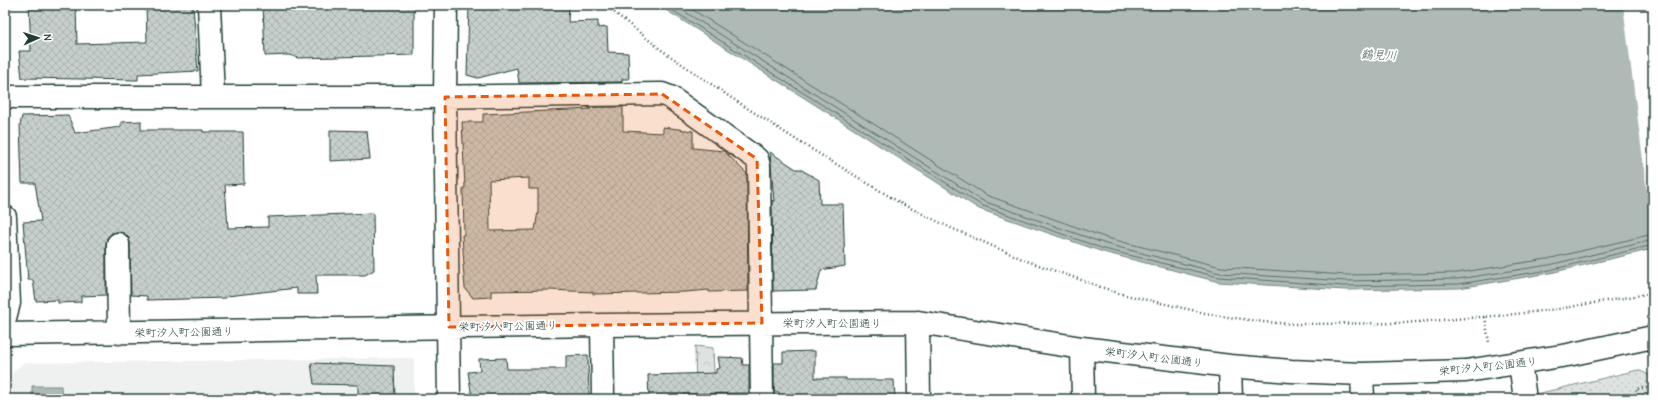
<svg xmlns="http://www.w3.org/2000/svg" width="1658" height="404" font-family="'Comic Neue','Klee One',sans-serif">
<defs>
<pattern id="forest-crowns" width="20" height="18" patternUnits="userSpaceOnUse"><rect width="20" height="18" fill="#dee3e2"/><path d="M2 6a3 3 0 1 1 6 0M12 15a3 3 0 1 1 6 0" fill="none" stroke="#bec4c2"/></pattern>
<pattern id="park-dots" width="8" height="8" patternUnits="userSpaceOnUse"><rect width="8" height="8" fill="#dee3e2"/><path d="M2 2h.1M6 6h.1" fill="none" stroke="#bec4c2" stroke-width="1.8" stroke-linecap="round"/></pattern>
<pattern id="building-cross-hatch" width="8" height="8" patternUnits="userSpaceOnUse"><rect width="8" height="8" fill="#c7cfcc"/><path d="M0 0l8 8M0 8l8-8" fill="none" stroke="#aab3b0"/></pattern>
</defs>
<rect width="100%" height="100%" fill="#fff"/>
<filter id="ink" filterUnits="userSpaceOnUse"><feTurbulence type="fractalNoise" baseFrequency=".025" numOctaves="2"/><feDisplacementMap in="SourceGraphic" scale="8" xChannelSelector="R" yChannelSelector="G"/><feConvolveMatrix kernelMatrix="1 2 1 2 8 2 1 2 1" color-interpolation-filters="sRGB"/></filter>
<g filter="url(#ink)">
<path fill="#eef1f0" d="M414,358V399H12V373L23,363Z"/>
<path fill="url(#forest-crowns)" stroke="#7e908b" d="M695,346L713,348L715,396H750V399H696Z"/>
<path fill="url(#park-dots)" stroke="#7e908b" d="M1638,370L1651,376L1653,399H1532V395Z"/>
<path fill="#afbab7" stroke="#758883" d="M658,5H1653V249L1550,273L1459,288L1345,290L1219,282L1103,252L979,209Z
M32,386H61L62,399H32Z"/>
<path fill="#fff" d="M1623,5H1653V238Z"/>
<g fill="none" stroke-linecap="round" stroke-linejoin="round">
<path stroke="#596f68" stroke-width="1" d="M664,5L981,205L1104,249L1219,277L1345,286L1458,284L1550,270L1653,245
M674,5L983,201L1106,244L1220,273L1346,281L1458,279L1549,265L1653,240
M685,5L986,195L1107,238L1221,267L1346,275L1457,273L1547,259L1653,234"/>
</g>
<path fill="url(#building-cross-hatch)" stroke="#1f3d34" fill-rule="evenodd" d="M29,5H76L77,44L147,42L146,5H193L198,71L138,74V80L22,78L19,51H31Z
M263,5H414V55L298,58L289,55L265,56Z
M469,5H569L568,22L598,21V28L607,27L608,52L628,53L629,79H622V82L519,83L517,68L478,78L467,75Z
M587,107H623V131L663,133V127L693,131V148L724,151L747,174L748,291L709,292V290L685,292L593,294V292L549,290L491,291V297L473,298L465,288L463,265H464L462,235H464L463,188H465L462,122H483V114L591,109ZM529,178V189H538V211L535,230L490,231L489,180Z
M68,115L75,133L121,127V122L141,121V130H203V132H243L244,184L225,185L228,228L268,227V217L373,213L374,270L365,275H316L317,294H297V288L227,296L226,298L147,300V296L131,295L130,243L129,238L124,233L117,232L112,233L107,238L106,244V295L81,296V302L58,303V300L36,301L33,280H28L23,222L41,221L35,183H22L20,125L22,116Z
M330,130L367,131L370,159L330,161Z
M770,152L796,169H800L819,180L820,204H843L845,266L821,270L816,290L773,291L772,200L774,202Z
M815,351V378H846V380H894L895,399H779V392H774V363H783V352Z
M588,355L589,399H520V396L472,397L468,372L480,371L479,359L506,358L507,369H566V356Z
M718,357L742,358L743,365H749V393L684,394V399H649L648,375L716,373V369L720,368Z
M311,363L394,366L395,399H358V385L314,384Z"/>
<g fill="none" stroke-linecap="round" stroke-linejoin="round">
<defs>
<path id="minor" d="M209,5L213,97
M446,5L445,97L449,399
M5,97H424L662,94L670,97L757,159L759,166L762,399
M5,217L9,303L5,318
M118,244L119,333
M918,322L919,399
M602,325L603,399
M5,334L602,325L918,322L1082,348L1230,366L1291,371L1362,374L1466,371L1568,355L1653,337
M1082,348L1083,399
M1520,363L1525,399
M1230,366L1231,399
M1362,374L1363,399"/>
</defs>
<use href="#minor" stroke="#1f3d34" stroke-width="25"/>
<path stroke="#1f3d34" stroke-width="2.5" stroke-dasharray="1 3" stroke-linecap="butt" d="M605,5L660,49L727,95L798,141L902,204L951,228L1027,261L1121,294L1214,315L1264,322L1297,324L1404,323L1506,315L1558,309L1653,293
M1485,317L1489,343
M1637,399L1636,389L1653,387"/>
<use href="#minor" stroke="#fff" stroke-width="22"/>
</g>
</g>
<path fill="#e8590c" fill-opacity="0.2" stroke="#e8590c" stroke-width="3" stroke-dasharray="8 5" stroke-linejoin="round" d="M662,94L757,159L762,323L449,327L445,97Z"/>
<g text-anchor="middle" stroke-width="3.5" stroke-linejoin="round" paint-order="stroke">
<g font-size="11" fill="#1f3d34" stroke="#fff">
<text x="832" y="327">栄町汐入町公園通り</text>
<text transform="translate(508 326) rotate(-1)" y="4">栄町汐入町公園通り</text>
<text transform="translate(184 332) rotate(-1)" y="4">栄町汐入町公園通り</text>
<text transform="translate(1154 357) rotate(7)" y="4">栄町汐入町公園通り</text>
<text transform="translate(1488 366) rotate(-6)" y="4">栄町汐入町公園通り</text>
</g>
<g font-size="12" font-style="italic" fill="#4a625b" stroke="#fff">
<text transform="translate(1379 55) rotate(2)" y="4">鶴見川</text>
</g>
</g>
<rect width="1658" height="404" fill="none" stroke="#fff" stroke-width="20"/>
<rect x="10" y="10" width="1638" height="384" fill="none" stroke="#1f3d34" stroke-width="1.5" filter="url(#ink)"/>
<g transform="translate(38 38) rotate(87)" stroke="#ffffff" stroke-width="3" paint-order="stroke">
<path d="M0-3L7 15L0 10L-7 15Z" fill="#1f3d34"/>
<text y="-6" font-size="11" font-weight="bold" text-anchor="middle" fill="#1f3d34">N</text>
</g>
</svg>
